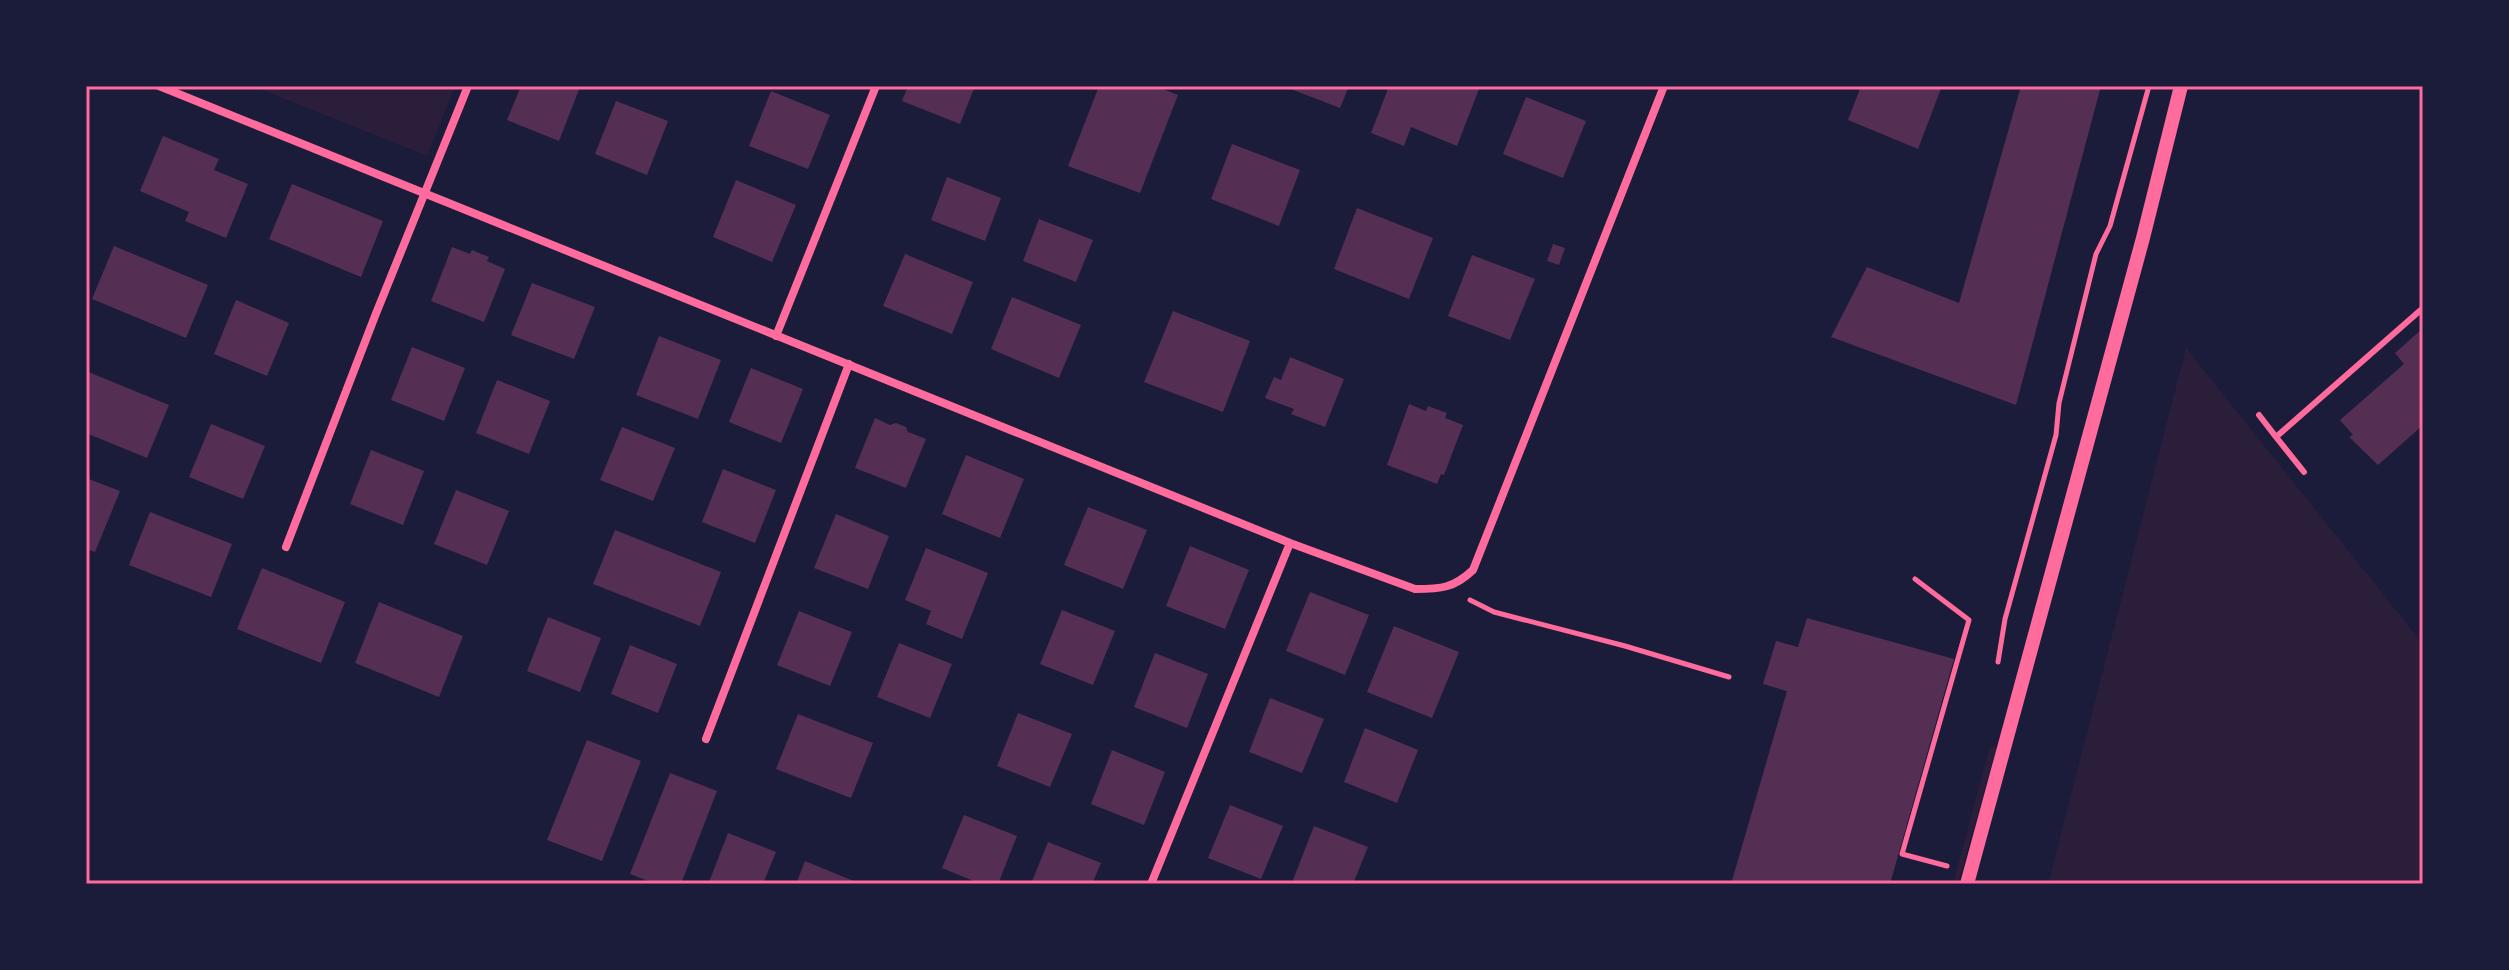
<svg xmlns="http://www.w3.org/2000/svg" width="2509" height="970" font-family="Barlow,sans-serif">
<rect width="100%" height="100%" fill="#1b1b3a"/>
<path fill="#2a1e3b" d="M253,86H455L427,156Z
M2186,348L2423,644V884H2048Z
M1990,746L1997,747L1958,884H1953Z"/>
<path fill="#542f53" d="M521,86L580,87L559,141L507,120Z
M908,86H975L960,124L902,101Z
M1099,86H1155L1178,95L1140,193L1068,166Z
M1283,86H1349L1340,108Z
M1389,86H1471L1479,89L1457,146L1411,127L1404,146L1371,133Z
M1861,86H1942L1918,149L1848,120Z
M2021,86H2101L2016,405L1831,337L1867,267L1959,303Z
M771,91L830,115L808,169L749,146Z
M1526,97L1586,121L1563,178L1503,154Z
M616,101L668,121L647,175L595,154Z
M163,136L219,159L214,170L248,184L226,238L185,221L189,212L140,191Z
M1232,144L1300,170L1279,226L1211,199Z
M947,177L1001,198L985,241L931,220Z
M736,180L796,205L772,262L713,237Z
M292,184L383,221L361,277L269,239Z
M1357,208L1433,238L1409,299L1334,269Z
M1039,219L1093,240L1076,282L1023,261Z
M1553,244L1565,248L1559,265L1547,261Z
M114,246L208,285L186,338L92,299Z
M452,247L470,254L472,250L489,257L487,261L505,269L484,322L431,301Z
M905,254L973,282L952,334L883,306Z
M1472,255L1535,279L1510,340L1448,316Z
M532,283L595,307L574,359L511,335Z
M1012,297L1081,325L1059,378L991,349Z
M236,300L289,323L267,376L214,354Z
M1173,311L1250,341L1223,412L1144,382Z
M2422,329L2423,400L2419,403L2423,407V425L2378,465L2349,437L2353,435L2340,420L2404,364L2395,353Z
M659,336L721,360L698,419L636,395Z
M412,347L465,368L444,421L391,400Z
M1290,357L1344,379L1325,427L1291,414L1294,409L1265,398L1274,377L1281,380Z
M751,368L803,389L781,443L729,422Z
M86,371L169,405L147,458L86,433Z
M497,380L550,401L529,454L476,433Z
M1409,404L1426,411L1428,406L1447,413L1445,418L1463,425L1444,475L1441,474L1437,484L1387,465Z
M875,418L890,425L896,423L906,427L908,432L926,439L906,488L855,468Z
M211,424L265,446L243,499L189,477Z
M622,427L675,448L653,501L600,480Z
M371,450L424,471L403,525L350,504Z
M966,455L1024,479L1000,538L942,514Z
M723,469L776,490L755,543L702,522Z
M86,478L120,491L95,552L86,549Z
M456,490L509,511L487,565L434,544Z
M1088,507L1147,530L1123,589L1064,565Z
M150,512L232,544L211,597L129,565Z
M836,514L889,536L868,589L814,568Z
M615,530L721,572L700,626L593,584Z
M1190,546L1249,570L1225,629L1166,606Z
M926,548L988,573L962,639L926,624L931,611L905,600Z
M262,568L345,602L321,663L237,629Z
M1310,592L1369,615L1345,675L1286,651Z
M379,602L463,636L439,697L355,663Z
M1062,610L1115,631L1093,685L1040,664Z
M799,611L852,632L830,686L777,665Z
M548,617L601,638L580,692L527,671Z
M1807,618L1954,659L1890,884H1731L1787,691L1763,684L1776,641L1798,647Z
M1394,626L1459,652L1432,718L1367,692Z
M899,643L952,664L930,718L877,697Z
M630,645L677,664L658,713L611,694Z
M1155,653L1208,674L1187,728L1134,707Z
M1270,698L1324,719L1302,773L1249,752Z
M1018,713L1072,734L1050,787L997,766Z
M798,714L873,743L851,798L776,769Z
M1365,728L1418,750L1397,803L1344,782Z
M587,740L641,761L602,861L547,840Z
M1112,750L1165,772L1144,825L1091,804Z
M670,773L717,791L681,884H656L630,874Z
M1230,805L1283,826L1261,879L1208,858Z
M964,815L1017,836L998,884H981L942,868Z
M1314,826L1368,847L1353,884H1304L1293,880Z
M728,833L776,852L763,884H716L709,882Z
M1048,842L1101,863L1092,884H1031Z
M805,861L861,884H796Z"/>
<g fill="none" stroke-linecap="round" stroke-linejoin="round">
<path stroke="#ff6b9d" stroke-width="5" d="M1915,579L1969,620L1902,854L1947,866
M1470,600L1494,612L1625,646L1729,677
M1998,662L2005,619L2056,435L2059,403L2096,254L2110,226L2149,86"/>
<path stroke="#ff6b9d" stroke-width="6" d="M2259,415L2276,437L2423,308
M2276,437L2304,472"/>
<path stroke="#ff6b9d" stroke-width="8" d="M159,86L1290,543L1415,589C1441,589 1454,588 1473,570L1664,86
M776,336L876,86
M286,547L375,316L468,86
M706,739L849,364
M1151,884L1290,543"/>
<path stroke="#ff6b9d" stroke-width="14" d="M1967,884L2143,238L2181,86"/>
</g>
<rect width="2509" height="970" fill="none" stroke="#1b1b3a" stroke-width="176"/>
<rect x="88" y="88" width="2333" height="794" fill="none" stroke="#ff6b9d" stroke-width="3"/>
</svg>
